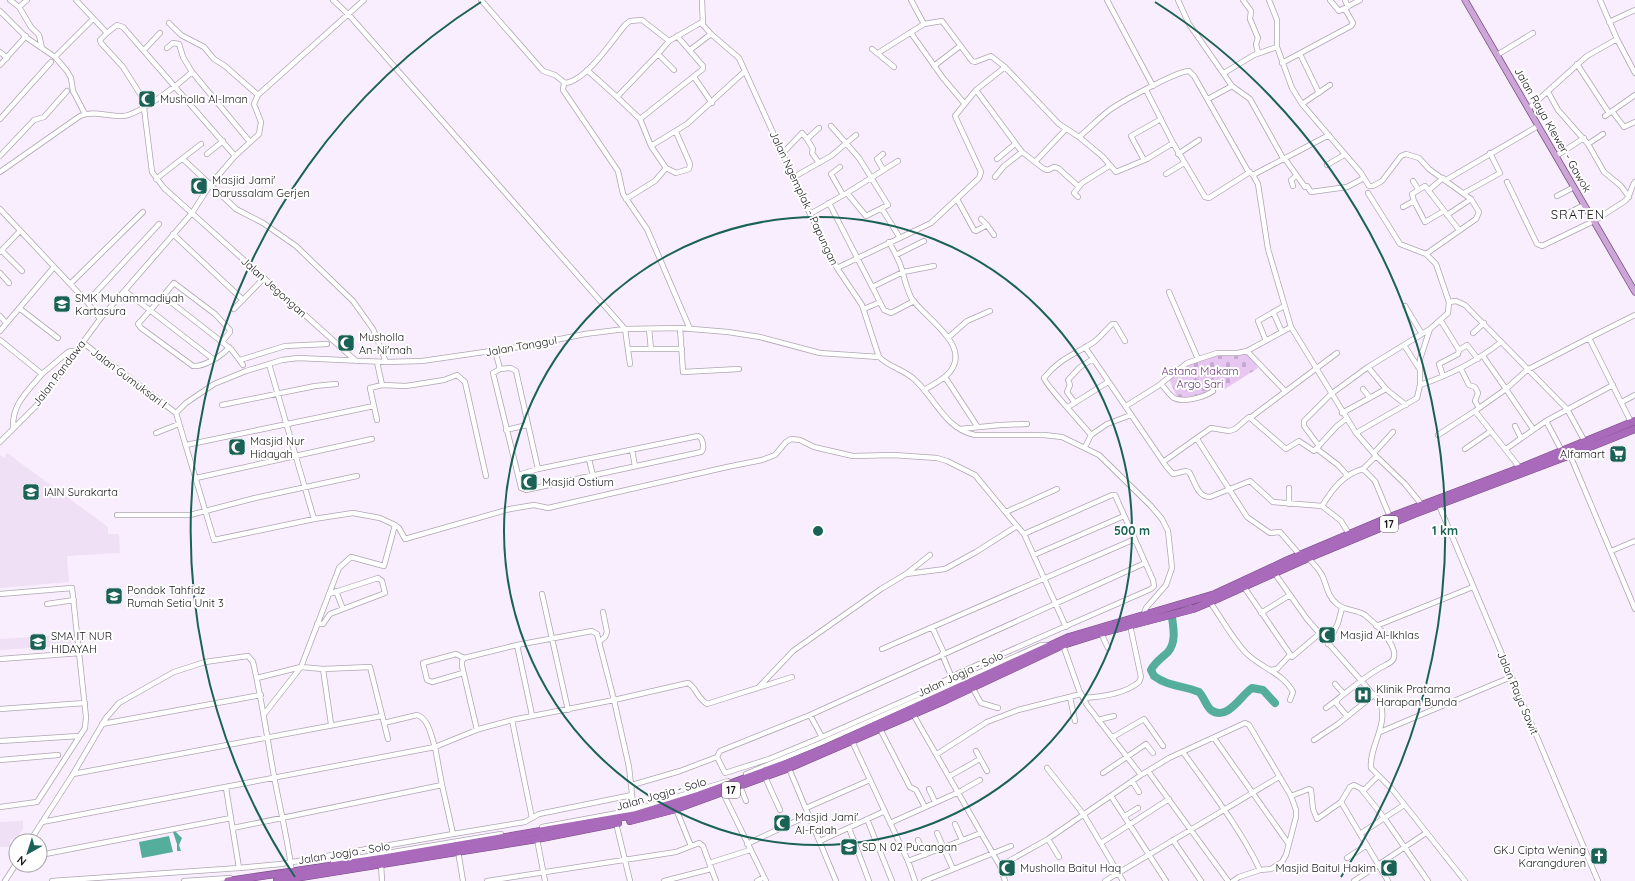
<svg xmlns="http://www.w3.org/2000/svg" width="1635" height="881" font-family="Quicksand,sans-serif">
<defs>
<pattern id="cemetery-stones" width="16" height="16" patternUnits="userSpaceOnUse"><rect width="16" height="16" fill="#e8c6f2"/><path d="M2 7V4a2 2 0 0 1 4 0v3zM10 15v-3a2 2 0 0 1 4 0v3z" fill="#c6a9cf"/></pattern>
</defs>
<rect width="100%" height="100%" fill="#f9eefd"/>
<path fill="#f0e0f5" d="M7,453L108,527V534H119L120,553L67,556L69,582L0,588V455L4,458Z
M74,634L77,645L0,650V639Z
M23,821V829L17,838L10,840V847H0V822Z"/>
<path fill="url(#cemetery-stones)" d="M1247,352L1258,368L1225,389L1220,384L1207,394L1179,398L1176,395L1169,379C1195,357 1214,354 1247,352Z"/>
<path fill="#55ad9c" d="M175,831L182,838L179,845L181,851H177V844L173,832Z
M169,836L173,852L142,858L139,842Z"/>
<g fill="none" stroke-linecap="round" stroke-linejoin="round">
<path stroke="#55ad9c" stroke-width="8" d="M1171,609C1172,623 1178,640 1168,652C1162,658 1155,662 1151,670L1154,676C1169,687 1182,685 1199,692C1204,697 1206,706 1211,710C1227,722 1241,695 1252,688L1263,690L1275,703"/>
<defs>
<path id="minor" d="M10,0L19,7L31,27L39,35L42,48
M76,0L107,33L117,25L123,27L235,156
M333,0L349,15L625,329L630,364
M481,0L543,71L555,75L565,83C586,81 612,41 625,25L630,21L642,20L669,41L702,22
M702,0L703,25L711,34L739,58L810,214L837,268L862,305L879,357C889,367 905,370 915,380C935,398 945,429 975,435H1044L1062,437L1099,455L1151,506L1162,519L1168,531L1172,568L1166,585L1146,608L1143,616
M1107,0L1153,86
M1178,0L1189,24L1232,86L1250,99L1284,160
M1243,0L1251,11L1250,19L1258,38L1256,44L1258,53
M1269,0L1277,20V47L1292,88L1302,104L1361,173L1369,186H1373L1382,181L1401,156L1406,154L1419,158L1429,169L1471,199L1479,212L1476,219L1426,254
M1330,0L1339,11L1360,0
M1345,0L1348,7
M1600,0L1617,39L1635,73
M19,7L27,0
M0,11L27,38L55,57L67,71L71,78L73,91L85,114
M1609,22L1635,10
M169,23L181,35L204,47L214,59L225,66L258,95
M924,24L942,21L972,61L975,62L991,56L1005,67
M107,33L100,40L101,43L123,67L147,105
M911,33L943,78L964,103
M167,48L173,43L179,44L183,57L192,72L250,142
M872,49L894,67
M144,50L160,33
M690,50L711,34
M0,52L7,58
M878,53L924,24L911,0
M658,54L674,70
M1300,54L1319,93
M1497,55L1533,33
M55,57L93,19
M1282,63L1351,26L1353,23L1345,9
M1577,64L1609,113
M0,65L26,36
M934,66L960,46
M587,70L617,97L658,54L669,41
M1224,73L1254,55L1277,47
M694,77L712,103
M564,83L563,90L618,171L623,194L647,229L690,329
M976,90L1022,152L1044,169L1048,170L1054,167L1058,168L1078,186
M1146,90L1173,143L1205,197L1209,198L1250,172
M1548,92L1558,110L1588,144L1604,172L1621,186L1629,197
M617,97L640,119L651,146
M1208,99L1232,86
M1302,104L1330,85
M144,108L152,172L164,188L356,361
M1528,109L1587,56L1617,39
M1612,111L1624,127L1635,122
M1605,116L1635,95
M0,119L51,62
M640,119L703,69V66L677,36
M831,126L859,158L888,205L866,216L847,193
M1079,137L1102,156L1116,172L1147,159L1173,143
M807,139L813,149L812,153L819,163
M1588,144L1603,134
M783,153L802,133L807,139L819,128
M207,154L223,141
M883,154L877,159L883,169
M1178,154L1199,140
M0,156L34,120L44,117L67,91
M1556,156L1584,138
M183,159L236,209L263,223L296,246L353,301L373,329L386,362
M997,159L1015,144
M1285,159L1305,187L1307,186L1311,192L1347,187L1364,178
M1144,160L1131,136L1161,119
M1035,162L1066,129
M1327,165L1344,155
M840,167L831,174L843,195
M666,168L651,146L687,124L744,72
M0,172L80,116C93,110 109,117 123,116C139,115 179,84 192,72
M1166,174L1184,163
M1253,175L1329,135
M794,177L831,156L856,135
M995,177L1004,166L1022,152
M156,179L201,144
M1446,180L1538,126
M1413,181L1418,189
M1507,182L1537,244L1542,246L1594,221L1625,201C1631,196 1630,188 1635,182
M1293,186L1291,180L1296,176
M1429,190L1443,178
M1368,193L1400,244L1426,254L1436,264L1449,302L1456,301L1465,305L1560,402L1567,409L1585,442
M1464,193L1500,173L1490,153
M1557,196L1574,187
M1078,197L1074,193L1082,183L1109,166
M626,199L655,181L666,168L676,173L689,169L690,164L676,132
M957,199L974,230L976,231L987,225L994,235
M1414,201L1425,222L1444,211
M829,203L884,310L891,313L914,301
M1403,207L1414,201L1412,194L1425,186L1459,230
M0,209L87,302L100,319
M882,209L900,238
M810,214L847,193L898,161
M1567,214L1584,205
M1447,215L1471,199
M981,219L987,225
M173,234L243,300
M889,242C893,249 897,257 900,264C904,275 906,289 912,299C925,318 973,346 949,373C943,380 932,385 924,390
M2,251L22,271
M0,252L20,231
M896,255L924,241
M837,268L931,223L979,178L981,172L955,116L976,90L1005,67L1059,124L1079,137C1090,128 1100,117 1111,109C1123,101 1177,71 1189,71L1194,76L1248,171L1253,175L1258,184L1268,249L1291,327L1356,433L1376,456L1405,484L1422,505
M0,273L9,283
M70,284L143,212
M872,287L903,272L934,266
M125,291L213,359
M1169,292L1198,359
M163,296L174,283L215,314L230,330V332L222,342
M87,302L159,224
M1405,306L1422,334
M19,308L58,338
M234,309L264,278
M864,309L880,302
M1273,312L1282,332
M0,316L6,323
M1441,321L1459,350L1458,354L1439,364L1443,376
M680,328L683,372L739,369
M649,329L651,349
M0,331L54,267
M1473,333L1484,323
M949,337L967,321L990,311
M0,340L42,374L68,352L72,351L75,352
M1266,341L1258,321L1284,306
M82,342L176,413
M1404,345L1420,370
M229,347C223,356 203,367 193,366L141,328L138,324L163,296L222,342L231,349L243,365
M1085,347L1166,466L1173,474L1186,471L1189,472C1195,481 1197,497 1210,497L1250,481L1273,502L1322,506L1341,521L1349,534
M628,349H682
M495,350L500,369
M1459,350L1467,345L1478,359
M1247,351L1285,391
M1483,356L1506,389L1475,411L1520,468
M240,360L285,346L327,344
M377,362L382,385
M269,364L314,519
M1368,367L1386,389L1406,405
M511,368L516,371L538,469L518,475L493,373L500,369Z
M1461,369L1469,385L1475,387L1478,393L1475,401L1479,408
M945,377L977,426
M1161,384C1165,388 1169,395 1174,398C1184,403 1205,397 1213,391
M1420,385C1450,375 1477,361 1501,342
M1363,389L1370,398
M1622,402L1635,395
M1075,403L1067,392L1070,385L1068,380L1080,367L1093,359
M222,405L315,386L336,384
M1126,406L1158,386L1187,363L1217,353H1238L1247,351L1291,327
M1068,407L1108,382
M176,413L214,540L314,519L353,513L380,518L395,525L399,528L405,539L510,509L534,505L548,508L727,467L762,460L775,455L786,442L791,439L800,440L814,447L853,456L893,455L937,458L947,461L975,475L1017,526
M176,413L186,403L214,384L246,371L282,360L298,358L386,362L422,361L526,346L585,334L625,329L680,328L728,332L760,337L820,353L879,357
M1342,413L1386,389
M1250,418L1337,353
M377,420L370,388L382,385L406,386L444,380L457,375L465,382L486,476
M1546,421L1613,385
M1631,422L1589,338L1635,315
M1515,426L1521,438
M13,429C12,404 26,393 42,374
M960,429L1000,425L1027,424
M1533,429L1506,389L1527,370L1589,338
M506,430L527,425
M156,433L179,424
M1356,433L1417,398L1420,385V359L1430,329L1448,313L1449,302
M1091,435L1107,424L1131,415
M1438,435L1475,411
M1197,439L1247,517L1270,533L1280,532L1300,555
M0,442L37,405L100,319L192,213L210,185L235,156L259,134L261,122L254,104L258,95L364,0
M186,445L374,406
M1319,446L1304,426V421L1331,394L1368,367L1430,329
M1085,447L1091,435C1084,426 1044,383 1044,378C1060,358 1074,355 1094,342C1100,337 1106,330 1112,324H1115L1125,341
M1317,449L1338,465L1348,476
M1465,449L1491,431
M1506,449L1546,421L1563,453
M632,450L635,466
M1374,453L1393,432
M1570,455L1635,609
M589,459L593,476
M1163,462L1211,428L1229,431L1235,429L1249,417L1286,449L1299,441L1314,451L1337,426L1346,419
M1363,469L1376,456
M518,475L521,488L526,490L701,452C705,449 703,438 698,436L538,469
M196,478L372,439
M1438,503L1598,881
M1289,504V488
M1322,506C1332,490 1343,474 1363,469L1375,481L1390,517
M1006,512L1057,489
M117,515H190L255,498L357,476
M1611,551L1635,541
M1034,555L1124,516
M1308,558C1313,563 1318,568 1322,575C1327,585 1327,596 1337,604C1345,611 1356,609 1365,615C1374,622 1397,644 1394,657C1393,663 1385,665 1380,668C1361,679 1344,695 1326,708
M1273,571L1307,619L1380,702C1389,725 1369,746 1371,768L1392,789L1465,881
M906,574L930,555
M1244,587L1292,657L1319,634
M336,591L343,609
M0,594L72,588L86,717L85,728L37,802L0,807
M542,594L568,710
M1210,602C1222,619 1232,638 1246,653C1261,668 1283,673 1293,692L1290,700
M47,604L74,600
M1261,613L1290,595
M317,624H323L330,614L385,593L382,581L378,578L329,594
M1376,626L1473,587
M932,627L944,653
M1101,633L1108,648
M600,641L605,637L607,632L603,612
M1328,644L1338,623L1342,608
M517,645L532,715
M1063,645L1079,690L1087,705L1141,775
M882,649L1135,539
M942,654L952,678
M0,659L80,653
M323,669L331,724
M1270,670L1277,669L1290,655
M463,673L432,682L427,680L423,663L456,654L464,658
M257,678L301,667L265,713
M1335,684L1344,694
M972,687L981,703L998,708
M758,688L793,651L881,589L906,574L945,569L976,552L1017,526L1024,534
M1070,697L1075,721
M1083,698C1101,697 1125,694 1139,682L1141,677L1130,625
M1338,699L1336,703L1347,716
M0,709L85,703
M913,714L1000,866L1005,881
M810,715L822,737
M1098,720L1114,716
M102,724L261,695
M880,729L910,787L916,790L925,807
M477,730L462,666V661L464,658L517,645L592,631L597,634L614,700L688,683C696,687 697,698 707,704L792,677
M1380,732L1511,677
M1113,737L1144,719L1163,746
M1214,738L1288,843
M388,739L370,667L323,669L301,667L339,568L351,557L384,566L395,525
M851,739L908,861L915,881
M1314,740L1338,724L1375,694
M0,741L79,736
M976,751L987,771
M1183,752C1210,790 1240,828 1260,870
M937,754L987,722L1018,710L1081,694
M717,757L725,773L769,759L822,737L926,691L961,672L1151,589L1154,586L1153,580L1115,495H1112L1024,534L1066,627
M0,760L58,755
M788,766L836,881
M1047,768L1084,815L1123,881
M1148,771L1228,881
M1103,773L1146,744L1153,753
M73,774L382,716
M746,774L823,742L1041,645H1048
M950,776L980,759
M765,777L780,810
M1132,781L1139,792
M632,785L680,771L717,757L720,751L810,715L1145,563
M740,786L746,801
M929,789L935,802
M1362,790L1385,819L1428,881
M723,793L766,881
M1111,796L1166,881
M1291,796L1309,789L1311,790L1313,809L1317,819L1341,802L1350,787L1354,785L1364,790L1378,776
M1341,802L1388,881
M806,808L870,780
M676,809L691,846
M1125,816L1138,808
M532,818L512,720L614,700L629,767L634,812
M867,819L892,881
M42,822L435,747C431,736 429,719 417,715L384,723
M616,823L630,881
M890,823L959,792L980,780
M955,824L962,840
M542,827L634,810L728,781
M233,828L442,785L435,747L479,729L512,720
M849,828L869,881
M937,833L953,869
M453,834L525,822L539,814L632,795
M1360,834L1404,805
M537,839L545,881
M1048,839L1059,857
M918,840L925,855
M1173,840L1201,881
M30,841L73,774L106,718L119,703L174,672L205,662L248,656L253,662C262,700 267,738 274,776C280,809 288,840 292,873
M820,841L885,811
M1101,843L1169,799
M747,844L809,815
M458,851L463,881
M40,855L231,818
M1347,858L1367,845
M908,861L981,833
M333,862L501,834
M709,863L750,850
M381,864L382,881
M1000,866L1048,839L1141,775L1169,758L1245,723L1249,725L1291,796L1296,810V817L1286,855L1282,862L1271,869L1260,870L1239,877L1233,881
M239,868L281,864L453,834L442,785
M5,881L16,864
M52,881L239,868L226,788
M184,881L230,878
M487,881L676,852L699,843L703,846L716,881
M664,881L711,869
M757,881L764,877
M924,881L1011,846
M1105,881L1279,777
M1354,881L1426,833"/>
<path id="major" d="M1465,0L1635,292"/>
<path id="highway" d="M630,821L676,809L789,768L946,700L1063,645L1101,633L1193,609L1210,602L1308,558L1414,514L1565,457L1635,429
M228,881L384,858L634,815L699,795L787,763L825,748L1069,637L1215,594L1288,560L1390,517L1520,468L1635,421
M277,881L537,839L618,823"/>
</defs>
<use href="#minor" stroke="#afa5b2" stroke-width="6"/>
<use href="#major" stroke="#774d83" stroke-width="7"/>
<use href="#highway" stroke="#774d83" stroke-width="8"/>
<use href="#minor" stroke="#fff" stroke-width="4.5"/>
<use href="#major" stroke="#cba6d6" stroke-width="5.5"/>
<use href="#highway" stroke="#a96abb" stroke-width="7"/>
</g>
<g fill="none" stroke="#1b6256" stroke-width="2">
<circle cx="818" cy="531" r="314"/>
<path d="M295 877A627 627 0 0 1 481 2M1155 2A627 627 0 0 1 1341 877"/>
</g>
<defs>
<symbol id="mosque-square" viewBox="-11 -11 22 22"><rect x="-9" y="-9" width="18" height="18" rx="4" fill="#1b6256" stroke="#fff"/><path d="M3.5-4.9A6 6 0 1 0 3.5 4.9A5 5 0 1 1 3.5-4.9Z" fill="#fff"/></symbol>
<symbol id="school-square" viewBox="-11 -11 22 22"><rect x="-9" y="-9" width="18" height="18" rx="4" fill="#1b6256" stroke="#fff"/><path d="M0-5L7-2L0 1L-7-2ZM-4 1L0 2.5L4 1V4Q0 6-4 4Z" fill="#fff"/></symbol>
<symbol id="supermarket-square" viewBox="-11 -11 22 22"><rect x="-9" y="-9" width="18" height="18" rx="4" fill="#1b6256" stroke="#fff"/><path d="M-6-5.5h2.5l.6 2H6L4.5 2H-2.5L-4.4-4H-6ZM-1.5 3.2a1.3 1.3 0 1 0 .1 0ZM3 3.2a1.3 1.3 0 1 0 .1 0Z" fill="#fff"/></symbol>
<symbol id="university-square" viewBox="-11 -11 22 22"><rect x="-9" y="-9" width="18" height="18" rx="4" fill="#1b6256" stroke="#fff"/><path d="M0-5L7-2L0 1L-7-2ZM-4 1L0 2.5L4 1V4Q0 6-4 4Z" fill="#fff"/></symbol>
<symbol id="hospital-square" viewBox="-11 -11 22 22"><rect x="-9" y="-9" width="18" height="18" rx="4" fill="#1b6256" stroke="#fff"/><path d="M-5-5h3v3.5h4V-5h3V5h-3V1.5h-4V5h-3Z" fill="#fff"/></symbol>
<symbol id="church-square" viewBox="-11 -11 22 22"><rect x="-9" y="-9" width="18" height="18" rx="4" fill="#1b6256" stroke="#fff"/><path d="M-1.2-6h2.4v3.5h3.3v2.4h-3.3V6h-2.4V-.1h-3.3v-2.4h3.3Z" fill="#fff"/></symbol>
</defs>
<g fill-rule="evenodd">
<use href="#mosque-square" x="137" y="89" width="20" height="20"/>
<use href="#mosque-square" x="189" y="176" width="20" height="20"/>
<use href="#school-square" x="52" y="294" width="20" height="20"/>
<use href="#mosque-square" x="336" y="333" width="20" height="20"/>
<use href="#mosque-square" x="227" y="437" width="20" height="20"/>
<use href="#supermarket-square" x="1608" y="444" width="20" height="20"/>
<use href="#mosque-square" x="519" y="472" width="20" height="20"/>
<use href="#university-square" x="21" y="482" width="20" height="20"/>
<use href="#school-square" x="104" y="586" width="20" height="20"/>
<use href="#mosque-square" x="1317" y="625" width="20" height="20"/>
<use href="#school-square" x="28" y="632" width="20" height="20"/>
<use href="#hospital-square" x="1353" y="685" width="20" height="20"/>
<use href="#mosque-square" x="772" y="813" width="20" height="20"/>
<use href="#school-square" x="839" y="837" width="20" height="20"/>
<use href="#church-square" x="1589" y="846" width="20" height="20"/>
<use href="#mosque-square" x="997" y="858" width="20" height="20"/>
<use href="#mosque-square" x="1379" y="858" width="20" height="20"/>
</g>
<g text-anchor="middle" stroke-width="4" stroke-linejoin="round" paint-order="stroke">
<g fill="#fff" stroke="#5f5c5f" stroke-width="1">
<rect x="1380" y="516" width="18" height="16" rx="3"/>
<rect x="722" y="782" width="18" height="16" rx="3"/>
</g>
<g font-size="10" font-weight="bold" fill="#1a161b">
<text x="1389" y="528">17</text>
<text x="731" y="794">17</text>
</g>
<g font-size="11" fill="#1a161b" stroke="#fff" text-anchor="start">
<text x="160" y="103">Musholla Al-Iman</text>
<text x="212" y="184">Masjid Jami'<tspan x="212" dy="13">Darussalam Gerjen</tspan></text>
<text x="75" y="302">SMK Muhammadiyah<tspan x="75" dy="13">Kartasura</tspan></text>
<text x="359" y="341">Musholla<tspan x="359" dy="13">An-Ni'mah</tspan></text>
<text x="250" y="445">Masjid Nur<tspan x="250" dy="13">Hidayah</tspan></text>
<text x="1605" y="458" text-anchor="end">Alfamart</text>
<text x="542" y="486">Masjid Ostium</text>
<text x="44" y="496">IAIN Surakarta</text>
<text x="127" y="594">Pondok Tahfidz<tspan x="127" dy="13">Rumah Setia Unit 3</tspan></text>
<text x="1340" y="639">Masjid Al-Ikhlas</text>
<text x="51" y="640">SMA IT NUR<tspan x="51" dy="13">HIDAYAH</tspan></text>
<text x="1376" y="693">Klinik Pratama<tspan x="1376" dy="13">Harapan Bunda</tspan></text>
<text x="795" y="821">Masjid Jami'<tspan x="795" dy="13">Al-Falah</tspan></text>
<text x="862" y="851">SD N 02 Pucangan</text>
<text x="1586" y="854" text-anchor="end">GKJ Cipta Wening<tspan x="1586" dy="13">Karangduren</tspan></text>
<text x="1020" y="872">Musholla Baitul Haq</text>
<text x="1376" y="872" text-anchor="end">Masjid Baitul Hakim</text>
</g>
<g font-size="11" fill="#1a161b" stroke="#fff">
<text transform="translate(1553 130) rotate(60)" y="4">Jalan Raya Klewer - Gawok</text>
<text transform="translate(804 198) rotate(65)" y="4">Jalan Ngemplak - Papungan</text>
<text transform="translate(274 287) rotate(42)" y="4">Jalan Jegongan</text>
<text transform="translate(521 346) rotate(-10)" y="4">Jalan Tanggul</text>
<text transform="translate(59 373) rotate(-53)" y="4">Jalan Pandawa</text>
<text transform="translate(129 378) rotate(37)" y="4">Jalan Gumuksari I</text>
<text transform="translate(960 674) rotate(-25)" y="4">Jalan Jogja - Solo</text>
<text transform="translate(1518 693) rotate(67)" y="4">Jalan Raya Sawit</text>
<text transform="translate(661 794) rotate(-16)" y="4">Jalan Jogja - Solo</text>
<text transform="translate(344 853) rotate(-9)" y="4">Jalan Jogja - Solo</text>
</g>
<g font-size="11" fill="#683477" stroke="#fff">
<text x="1200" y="375">Astana Makam<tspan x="1200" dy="13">Argo Sari</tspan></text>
</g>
<g font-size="13" letter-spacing="1" fill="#1a161b" stroke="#fff">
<text x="1578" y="219">SRATEN</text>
</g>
</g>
<circle cx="818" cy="531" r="6" fill="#1b6256" stroke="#fff" stroke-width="2"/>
<g font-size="12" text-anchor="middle" font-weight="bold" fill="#1b6256" stroke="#fff" stroke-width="4" stroke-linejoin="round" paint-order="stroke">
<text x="1132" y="535">500 m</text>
<text x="1445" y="535">1 km</text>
</g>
<g transform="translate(28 853) rotate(219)"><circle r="19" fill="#ffffff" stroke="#a3a2a4"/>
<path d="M0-3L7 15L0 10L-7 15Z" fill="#1b6256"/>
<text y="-6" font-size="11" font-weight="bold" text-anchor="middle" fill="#1a161b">N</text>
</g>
</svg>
